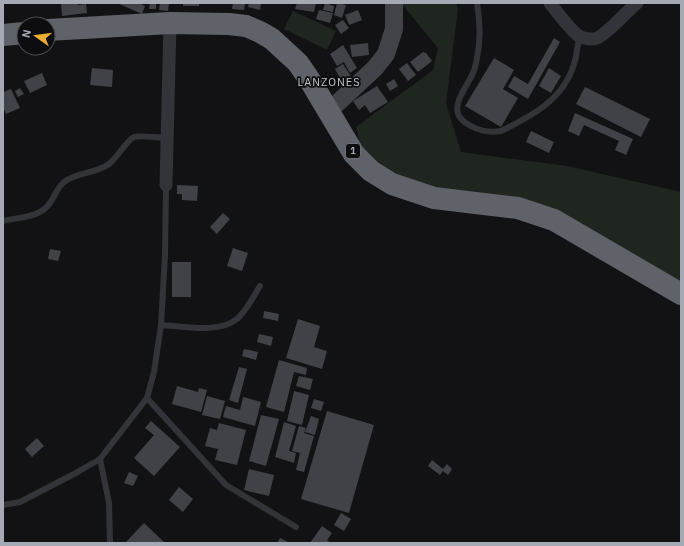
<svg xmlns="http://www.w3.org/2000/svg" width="684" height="546" font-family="'IBM Plex Sans',sans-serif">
<rect width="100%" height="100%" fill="#121214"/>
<path fill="#1f261f" d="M401,3H456L458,9L446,103L461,152L567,166L681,192V286L547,207L459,199L383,172L362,154L356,127L433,70L438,48Z
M293,11L336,31L327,50L284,29Z"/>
<path fill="#414247" d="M77,3L78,5L86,4L87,13L62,16L61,4Z
M117,3H139L145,6L142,14Z
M150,3L156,4V9H149Z
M160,3H169L168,11L159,10Z
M183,3H199V6H183Z
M233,3H245L244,10L232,9Z
M249,3H261L260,10L248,7Z
M297,3H316L314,12L295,9Z
M325,3L334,6L333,12L323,10Z
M337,3L346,5L342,18L334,15Z
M319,10L333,13L330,23L316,19Z
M358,10L362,20L349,25L345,15Z
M343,20L349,28L341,34L335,25Z
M554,38L560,42L528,99L508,87L514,76L528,84Z
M368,43L369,55L352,57L350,45Z
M343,45L357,68L350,73L344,62L337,66L330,54Z
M423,52L426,53L432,61L418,72L410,62Z
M494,58L514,70L503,89L518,98L501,127L465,106Z
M407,63L416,75L408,81L399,69Z
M343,64L352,78L343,84L335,69Z
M92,68L113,70L112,87L90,85Z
M549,68L561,76L551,93L539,86Z
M42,73L47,85L30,93L24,81Z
M394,79L398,86L390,91L386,84Z
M377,86L388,102L370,113L365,105L359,110L353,101Z
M585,87L650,119L641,137L576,104Z
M20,88L24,94L18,97L15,91Z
M11,89L20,108L6,114L3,107V92Z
M575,113L633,139L626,155L615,150L619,141L584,125L579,136L568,131Z
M531,131L554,142L549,153L526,142Z
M177,185L198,186L197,201L182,200V194H177Z
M223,213L230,219L217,234L210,227Z
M233,248L248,253L242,271L227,266Z
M50,249L61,251L58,261L48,259Z
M172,262H191V297H172Z
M264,311L279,314L278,321L263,318Z
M298,319L320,326L314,347L327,351L322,369L286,358Z
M259,334L273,337L271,346L257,342Z
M244,349L258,352L256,360L242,356Z
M279,360L307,368L306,375L294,372L284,412L266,407Z
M239,367L247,369L238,403L229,400Z
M299,376L313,379L310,390L296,386Z
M177,386L198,392L199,388L207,390L201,412L172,404Z
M294,391L309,395L302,425L287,421Z
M207,396L225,401L220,419L202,415Z
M243,397L261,402L255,426L223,417L226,406L240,410Z
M314,399L324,402L321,411L311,408Z
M327,411L374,425L349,513L301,499Z
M261,415L279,419L266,466L249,461Z
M311,416L319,419L315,435L305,432Z
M151,421L180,447L154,476L134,458L154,435L145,428Z
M284,422L296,426L289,451L296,453L294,463L275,457Z
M219,423L246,430L237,465L215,460L218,449L205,446L210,428L217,430Z
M299,426L306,428L304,433L314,436L304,472L296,470L300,453L292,451Z
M37,438L44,446L32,457L25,449Z
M432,460L443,469L447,464L452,469L448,475L443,471L440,475L428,466Z
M249,469L274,475L269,496L244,490Z
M129,472L138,476L133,486L124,483Z
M179,487L193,499L183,512L169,500Z
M341,513L351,519L344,531L334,525Z
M144,523L165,543H125Z
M322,526L332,533L327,540L331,543H310Z
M280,538L290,543H277Z"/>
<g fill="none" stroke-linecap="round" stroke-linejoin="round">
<path stroke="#333439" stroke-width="6" d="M477,3C480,21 481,40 477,58C476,63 475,69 473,73C468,85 452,103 459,116C462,121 467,124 471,126C480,131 490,133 501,131C532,116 564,99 574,64C577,55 578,45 579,36
M3,221C19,217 40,218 50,203C55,196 57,188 64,182C77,172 95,174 109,164C117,158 127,140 134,137C140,135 160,138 168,138
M161,325C182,326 219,334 237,319C247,310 253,297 260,286
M147,398L226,485L296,527
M100,459L109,503L110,543
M3,505L20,502L74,474L100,459L147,398L154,372L161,325L165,256L166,185"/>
<path stroke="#333439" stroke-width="13" d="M550,3C557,12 570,30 579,36C584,39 592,40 597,38C606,35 627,11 637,3
M166,185L170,23"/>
<path stroke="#414348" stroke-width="18" d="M329,111L375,68L386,54L394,29V3"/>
<path stroke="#5f6269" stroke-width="22" d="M48,30L170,23L229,24L246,26L260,32L272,39L298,63L311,82L354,154L371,171L392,184L434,198L518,208L554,220L681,294
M3,35L24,33"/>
</g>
<g text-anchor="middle" stroke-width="3.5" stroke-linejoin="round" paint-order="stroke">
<rect fill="#0d0d0f" stroke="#777a82" stroke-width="1" x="346" y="144" width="14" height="14" rx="3"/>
<g font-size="9" font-weight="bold" fill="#a4a9b4">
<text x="353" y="154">1</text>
</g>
<g font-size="11" letter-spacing="1" fill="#c5c8d0" stroke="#0d0d0f">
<text x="329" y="86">LANZONES</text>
</g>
</g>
<rect width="684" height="546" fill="none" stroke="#a4a9b4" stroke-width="8"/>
<g transform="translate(36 36) rotate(284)"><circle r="19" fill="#0d0d0f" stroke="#494b51"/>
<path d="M0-3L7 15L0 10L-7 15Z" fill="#ecae32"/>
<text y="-6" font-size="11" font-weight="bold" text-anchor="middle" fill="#a4a9b4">N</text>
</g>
</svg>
